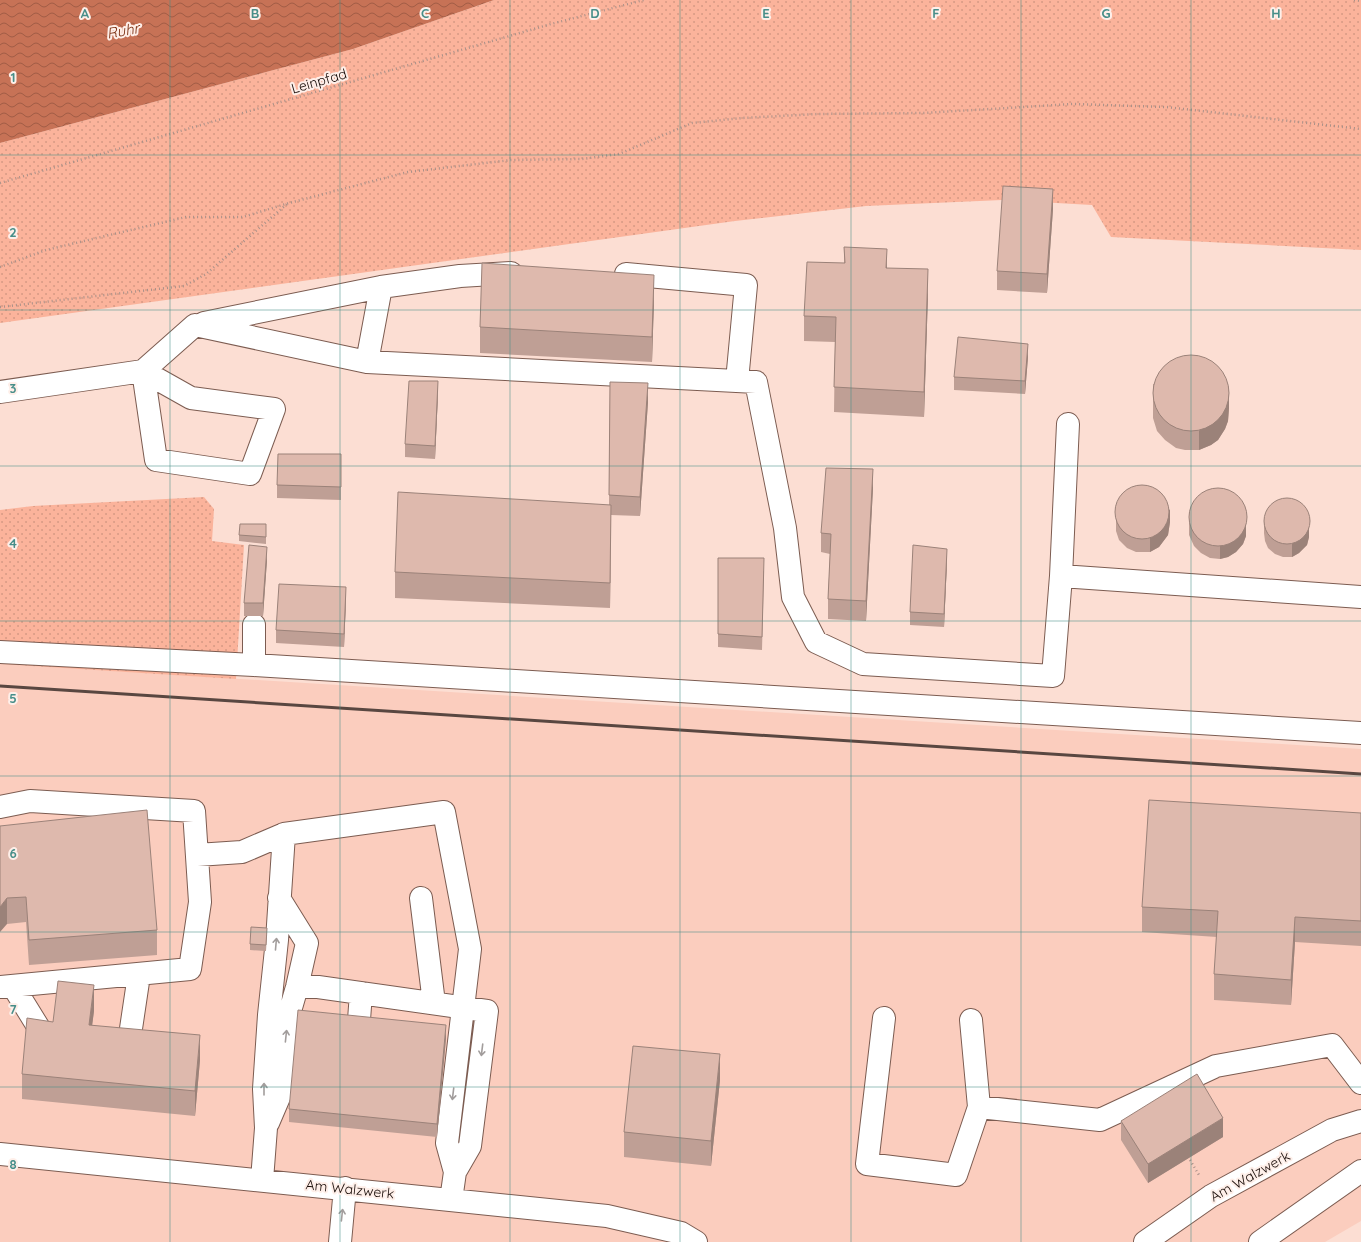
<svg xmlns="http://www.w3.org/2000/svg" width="1361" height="1242" font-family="Quicksand,sans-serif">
<defs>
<pattern id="green-dots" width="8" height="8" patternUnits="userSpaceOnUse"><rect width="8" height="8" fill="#fbb39b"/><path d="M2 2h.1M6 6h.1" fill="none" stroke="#d69984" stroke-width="1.8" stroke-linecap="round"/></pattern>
<pattern id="water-waves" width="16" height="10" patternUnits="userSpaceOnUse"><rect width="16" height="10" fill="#c77256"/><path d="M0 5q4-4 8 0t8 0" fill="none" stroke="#a15c45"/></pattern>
</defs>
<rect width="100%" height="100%" fill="#fcded3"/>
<path fill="#fbcdbe" d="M0,664L1361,749V1221L1325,1242H0Z"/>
<path fill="url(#green-dots)" d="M494,0H1361V250L1111,237L1092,205L1002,200L866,206L735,221L0,323V143L353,49Z
M204,497L214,509L212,541L244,545L236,679L0,664V510L33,506Z"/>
<path fill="url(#water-waves)" d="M0,0H494L353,49L0,143Z"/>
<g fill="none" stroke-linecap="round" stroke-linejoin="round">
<defs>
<path id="minor" d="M626,274L746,285L737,381
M204,323L381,287
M367,362L381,287L460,276L511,273
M143,371L191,398L274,409L250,474L156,460Z
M0,392L143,371L195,325L367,362L756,382L785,528L793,597L816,642L863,664L1053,676L1061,576
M1068,424L1061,576L1361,597
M254,625V665
M0,652L254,665L1361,733
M0,807L30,801L194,811L200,902L190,969L0,987
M197,855L242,852L284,834
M421,898L434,1003
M13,986L42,1033
M297,987H318L487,1011L470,1146L455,1172
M884,1018L867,1164L956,1175L979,1107L971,1020
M359,1020L361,993
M129,1042L139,975
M979,1107L1100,1120L1216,1066L1332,1045L1361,1083
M268,1123L280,1095L288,1018L297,987L307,943L279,898
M0,1154L607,1216L681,1233L696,1242
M262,1180L266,1128L264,1089L269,1015L277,940L284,834L444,812L470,949L447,1143L455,1172L451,1200
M340,1242L345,1188
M1145,1242L1211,1196L1332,1130L1361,1121
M1260,1242L1361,1171"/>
</defs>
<use href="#minor" stroke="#7c5c51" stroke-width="24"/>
<path stroke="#a89088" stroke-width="2.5" stroke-dasharray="1 3" stroke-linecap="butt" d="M1354,0L1361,1
M0,183L551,24L644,0
M0,267L46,250L186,217H243L289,203L408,172L511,160L582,159L619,154L692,123L742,118L818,114L924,113L1073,104L1166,107L1361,129
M0,307L184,286L206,274L287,204
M1190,1160L1199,1175"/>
<use href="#minor" stroke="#fff" stroke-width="22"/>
<path stroke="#594741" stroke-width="3" d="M0,686L1361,774"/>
</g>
<path fill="#bf9f95" d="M1053,209L1047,293L997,290V271Z
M844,247L887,268L928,294L924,417L834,412L835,342L804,341V316L844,263Z
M654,300L652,362L480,353V327Z
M1028,357L1025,394L954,390V377Z
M610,382L648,402L640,516L611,515L610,608L395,598V572L609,505Z
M1153,384L1229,408L1228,421L1225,429L1218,440L1211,445L1199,450H1185L1176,448L1165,440L1157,431L1153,418Z
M438,394L435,459L405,457V444Z
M341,454V500L277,498V485Z
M873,488L866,621L828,619V599L830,554L821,552V533Z
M1189,512L1246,536L1243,544L1236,552L1228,557L1220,559L1210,558L1201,553L1194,546L1189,535Z
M1116,518L1170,522L1168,535L1159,547L1150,552H1136L1127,548L1119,540L1116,531Z
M1264,520L1309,537L1307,545L1299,553L1292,557H1283L1275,554L1268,548L1265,541L1264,533Z
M266,524V544L239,541V535Z
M718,558L764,571L762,650L718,647Z
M267,560L263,616H244V603Z
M947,562L944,627L910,625V612Z
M346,600L344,647L276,643V630Z
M1361,813V946L1295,942L1291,1005L1214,1000V974L1217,937L1142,932V907Z
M0,826L157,930V955L29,965L26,922L7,924Z
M267,935L266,951L250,950V944Z
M94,1011L92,1025L200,1060L195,1116L22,1099V1074L53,1022Z
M446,1038L437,1137L289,1122V1109Z
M720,1080L711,1166L624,1157V1132Z
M1121,1121L1223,1137L1148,1183L1121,1140Z"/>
<path fill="#9b8279" d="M1053,189V209L1047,293V274Z
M887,249V274L886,268Z
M928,269V294L924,417V392Z
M654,275V300L652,362V337Z
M1028,344V357L1025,394V381Z
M438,381V394L435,459V446Z
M648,383V402L640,516V497Z
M1229,389V408L1228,421L1225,429L1218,440L1211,445L1199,450V431Z
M873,469V488L866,621V601Z
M611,505V530L610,608V583Z
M1170,509V522L1168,535L1159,547L1150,552V538Z
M1246,512V536L1243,544L1236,552L1228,557L1220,559V545Z
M1309,524V537L1307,545L1299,553L1292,557V544Z
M267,547V560L263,616V603Z
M947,549V562L944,627V614Z
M346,587V600L344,647V634Z
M7,898V924L0,932V907Z
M1295,917V942L1291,1005V980Z
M94,985V1011L89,1050V1025Z
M446,1025V1038L437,1137V1124Z
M200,1035V1060L195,1116V1091Z
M720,1054V1080L711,1166V1141Z
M1223,1118V1137L1148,1183V1164Z"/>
<path fill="#deb9ad" stroke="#9b8279" d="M1003,186L1053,189L1047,274L997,271Z
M844,247L887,249L886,268L928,269L924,392L834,387L836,317L804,316L807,262L845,263Z
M482,263L654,275L652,337L480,327Z
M958,337L1028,344L1025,381L954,377Z
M1153 393a38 38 0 1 1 76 0a38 38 0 1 1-76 0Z
M409,381H438L435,446L405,444Z
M610,382L648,383L640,497L609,495Z
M278,454H341V487L277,485Z
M826,468L873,469L866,601L828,599L831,534L821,533Z
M1115 512a27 27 0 1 1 54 0a27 27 0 1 1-54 0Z
M1189 517a29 29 0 1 1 58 0a29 29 0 1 1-58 0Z
M398,492L611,505L610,583L395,572Z
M1264 521a23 23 0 1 1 46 0a23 23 0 1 1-46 0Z
M240,524H266V537L239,535Z
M249,545L267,547L263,603H244Z
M913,545L947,549L944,614L910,612Z
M718,558H764L762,637L718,634Z
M279,584L346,587L344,634L276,630Z
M1149,800L1361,813V921L1295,917L1291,980L1214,974L1218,911L1142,907Z
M147,810L157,930L29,940L26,897L7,898L0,907V826Z
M251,927L267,928L266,945L250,944Z
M58,981L94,985L89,1025L200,1035L195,1091L22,1074L27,1018L53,1022Z
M298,1010L446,1025L437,1124L289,1109Z
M633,1046L720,1054L711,1141L624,1132Z
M1197,1074L1223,1118L1148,1164L1121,1121Z"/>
<defs><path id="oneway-shaft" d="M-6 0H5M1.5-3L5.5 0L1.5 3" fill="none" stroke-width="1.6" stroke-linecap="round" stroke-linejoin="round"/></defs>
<g stroke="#a29d9c">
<use href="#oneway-shaft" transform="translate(276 944) rotate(-85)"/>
<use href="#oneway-shaft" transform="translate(286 1036) rotate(-84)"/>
<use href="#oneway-shaft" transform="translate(482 1050) rotate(97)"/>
<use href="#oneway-shaft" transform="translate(264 1089) rotate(-90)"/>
<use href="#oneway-shaft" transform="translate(453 1094) rotate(97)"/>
<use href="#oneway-shaft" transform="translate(342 1215) rotate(-84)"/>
</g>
<path fill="none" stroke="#478e89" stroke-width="1" stroke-opacity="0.55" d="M170,0V1242M340,0V1242M510,0V1242M680,0V1242M851,0V1242M1021,0V1242M1191,0V1242M0,155H1361M0,310H1361M0,466H1361M0,621H1361M0,776H1361M0,932H1361M0,1087H1361"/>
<g text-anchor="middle" stroke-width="4" stroke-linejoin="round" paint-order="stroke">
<g font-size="14" fill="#170b07" stroke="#feefe9">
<text transform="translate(319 81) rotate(-16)" y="5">Leinpfad</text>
<text transform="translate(1250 1176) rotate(-29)" y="5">Am Walzwerk</text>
<text transform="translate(350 1189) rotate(6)" y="5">Am Walzwerk</text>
</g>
<g font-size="15" font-style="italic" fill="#7a2c0e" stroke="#feefe9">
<text transform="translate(123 31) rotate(-10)" y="5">Ruhr</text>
</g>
</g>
<g font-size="13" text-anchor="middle" font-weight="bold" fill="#478e89" stroke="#feefe9" stroke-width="4" stroke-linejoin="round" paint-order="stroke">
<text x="85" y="18">A</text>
<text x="255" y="18">B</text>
<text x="425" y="18">C</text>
<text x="595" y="18">D</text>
<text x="766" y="18">E</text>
<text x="936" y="18">F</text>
<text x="1106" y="18">G</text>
<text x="1276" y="18">H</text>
<text x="13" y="82">1</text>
<text x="13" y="237">2</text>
<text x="13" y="393">3</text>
<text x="13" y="548">4</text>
<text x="13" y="703">5</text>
<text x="13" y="858">6</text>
<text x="13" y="1014">7</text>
<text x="13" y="1169">8</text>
</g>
</svg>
